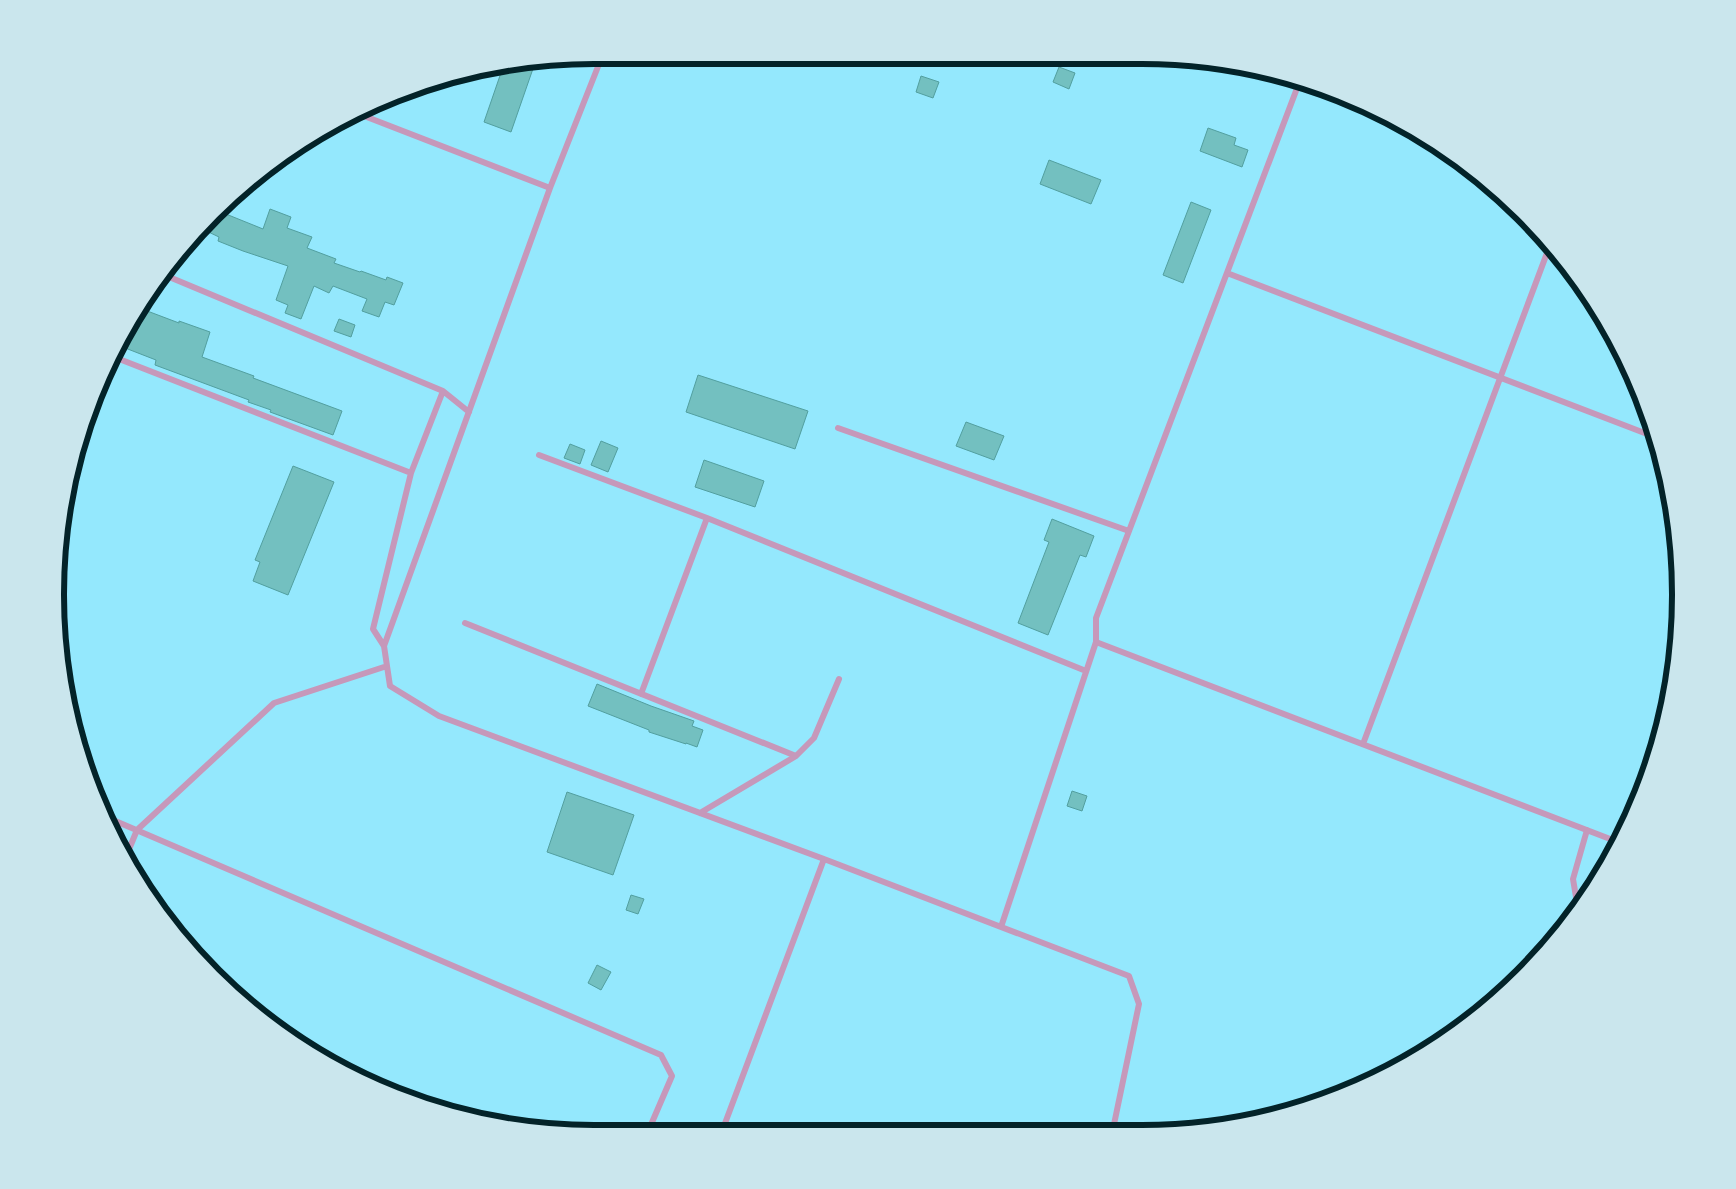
<svg xmlns="http://www.w3.org/2000/svg" width="1736" height="1189" font-family="Manrope,sans-serif">
<rect width="100%" height="100%" fill="#b6effd"/>
<path fill="#94e8fd" d="M1141,55L1246,65L1380,111L1470,166L1523,213L1590,295L1640,388L1671,489L1681,594L1671,699L1640,801L1590,894L1523,976L1441,1043L1348,1093L1247,1124L1141,1134H595L490,1124L356,1078L295,1043L213,976L127,864L84,768L65,700L56,559L73,455L96,388L167,266L213,213L295,146L421,84L524,60Z"/>
<path fill="#73c0c0" stroke="#529f9f" d="M524,60H536L511,132L484,122L504,64Z
M1059,67L1075,73L1069,89L1053,82Z
M921,76L939,82L933,98L916,92Z
M1208,128L1236,138L1234,145L1248,150L1242,167L1200,151Z
M1049,160L1101,180L1091,204L1040,184Z
M1191,202L1211,210L1183,283L1163,275Z
M270,209L291,217L287,228L312,237L307,248L336,259L334,263L360,272L361,271L386,280L387,277L403,283L394,305L385,302L379,317L362,311L367,299L333,286L329,293L314,286L301,319L285,313L288,305L276,300L288,266L243,251L218,241L219,237L200,228L216,210L263,229Z
M142,309L179,323V321L210,332L202,357L254,376L253,378L342,411L333,435L270,412L271,410L248,402L249,400L155,365L156,360L120,346Z
M339,319L355,325L351,337L334,331Z
M698,375L808,411L795,449L686,412Z
M966,422L1004,436L994,460L956,446Z
M601,441L618,448L608,472L591,465Z
M570,444L585,450L580,464L564,458Z
M704,460L764,481L755,507L695,487Z
M293,466L334,482L288,595L253,581L260,562L255,560Z
M1052,519L1094,536L1086,557L1080,555L1048,635L1018,623L1049,542L1044,540Z
M597,684L651,706L694,721L692,726L703,730L697,747L686,743V744L649,732V730L588,706Z
M1072,791L1087,796L1082,811L1067,806Z
M567,792L634,815L613,875L547,852Z
M631,895L644,899L638,914L626,910Z
M597,965L611,972L601,990L588,983Z"/>
<g fill="none" stroke-linecap="round" stroke-linejoin="round">
<path stroke="#c698ba" stroke-width="6" d="M601,59L550,188L384,646L390,686L439,716L824,859L1129,976L1139,1004L1112,1134
M359,114L550,188
M1227,273L1655,437
M162,274L443,391L469,412
M114,357L411,473L373,629L384,646
M838,428L1129,531
M539,455L707,518L1086,671
M411,473L443,391
M465,623L796,756
M1096,642V618L1299,83
M641,694L707,518
M1363,744L1550,245
M700,813L796,756L814,738L839,679
M106,817L661,1055L672,1076L647,1134
M125,859L137,830L274,703L387,666
M1578,909L1573,879L1587,830
M1001,927L1096,642L1618,842
M721,1134L824,859"/>
</g>
<path d="M0 0H1736V1189H0ZM594 64H1142A530 530 0 0 1 1672 594V595A530 530 0 0 1 1142 1125H594A530 530 0 0 1 64 595V594A530 530 0 0 1 594 64Z" fill="#cae6ed" fill-rule="evenodd"/>
<path fill="none" stroke="#032329" stroke-width="6" d="M594 64H1142A530 530 0 0 1 1672 594V595A530 530 0 0 1 1142 1125H594A530 530 0 0 1 64 595V594A530 530 0 0 1 594 64Z"/>
</svg>
